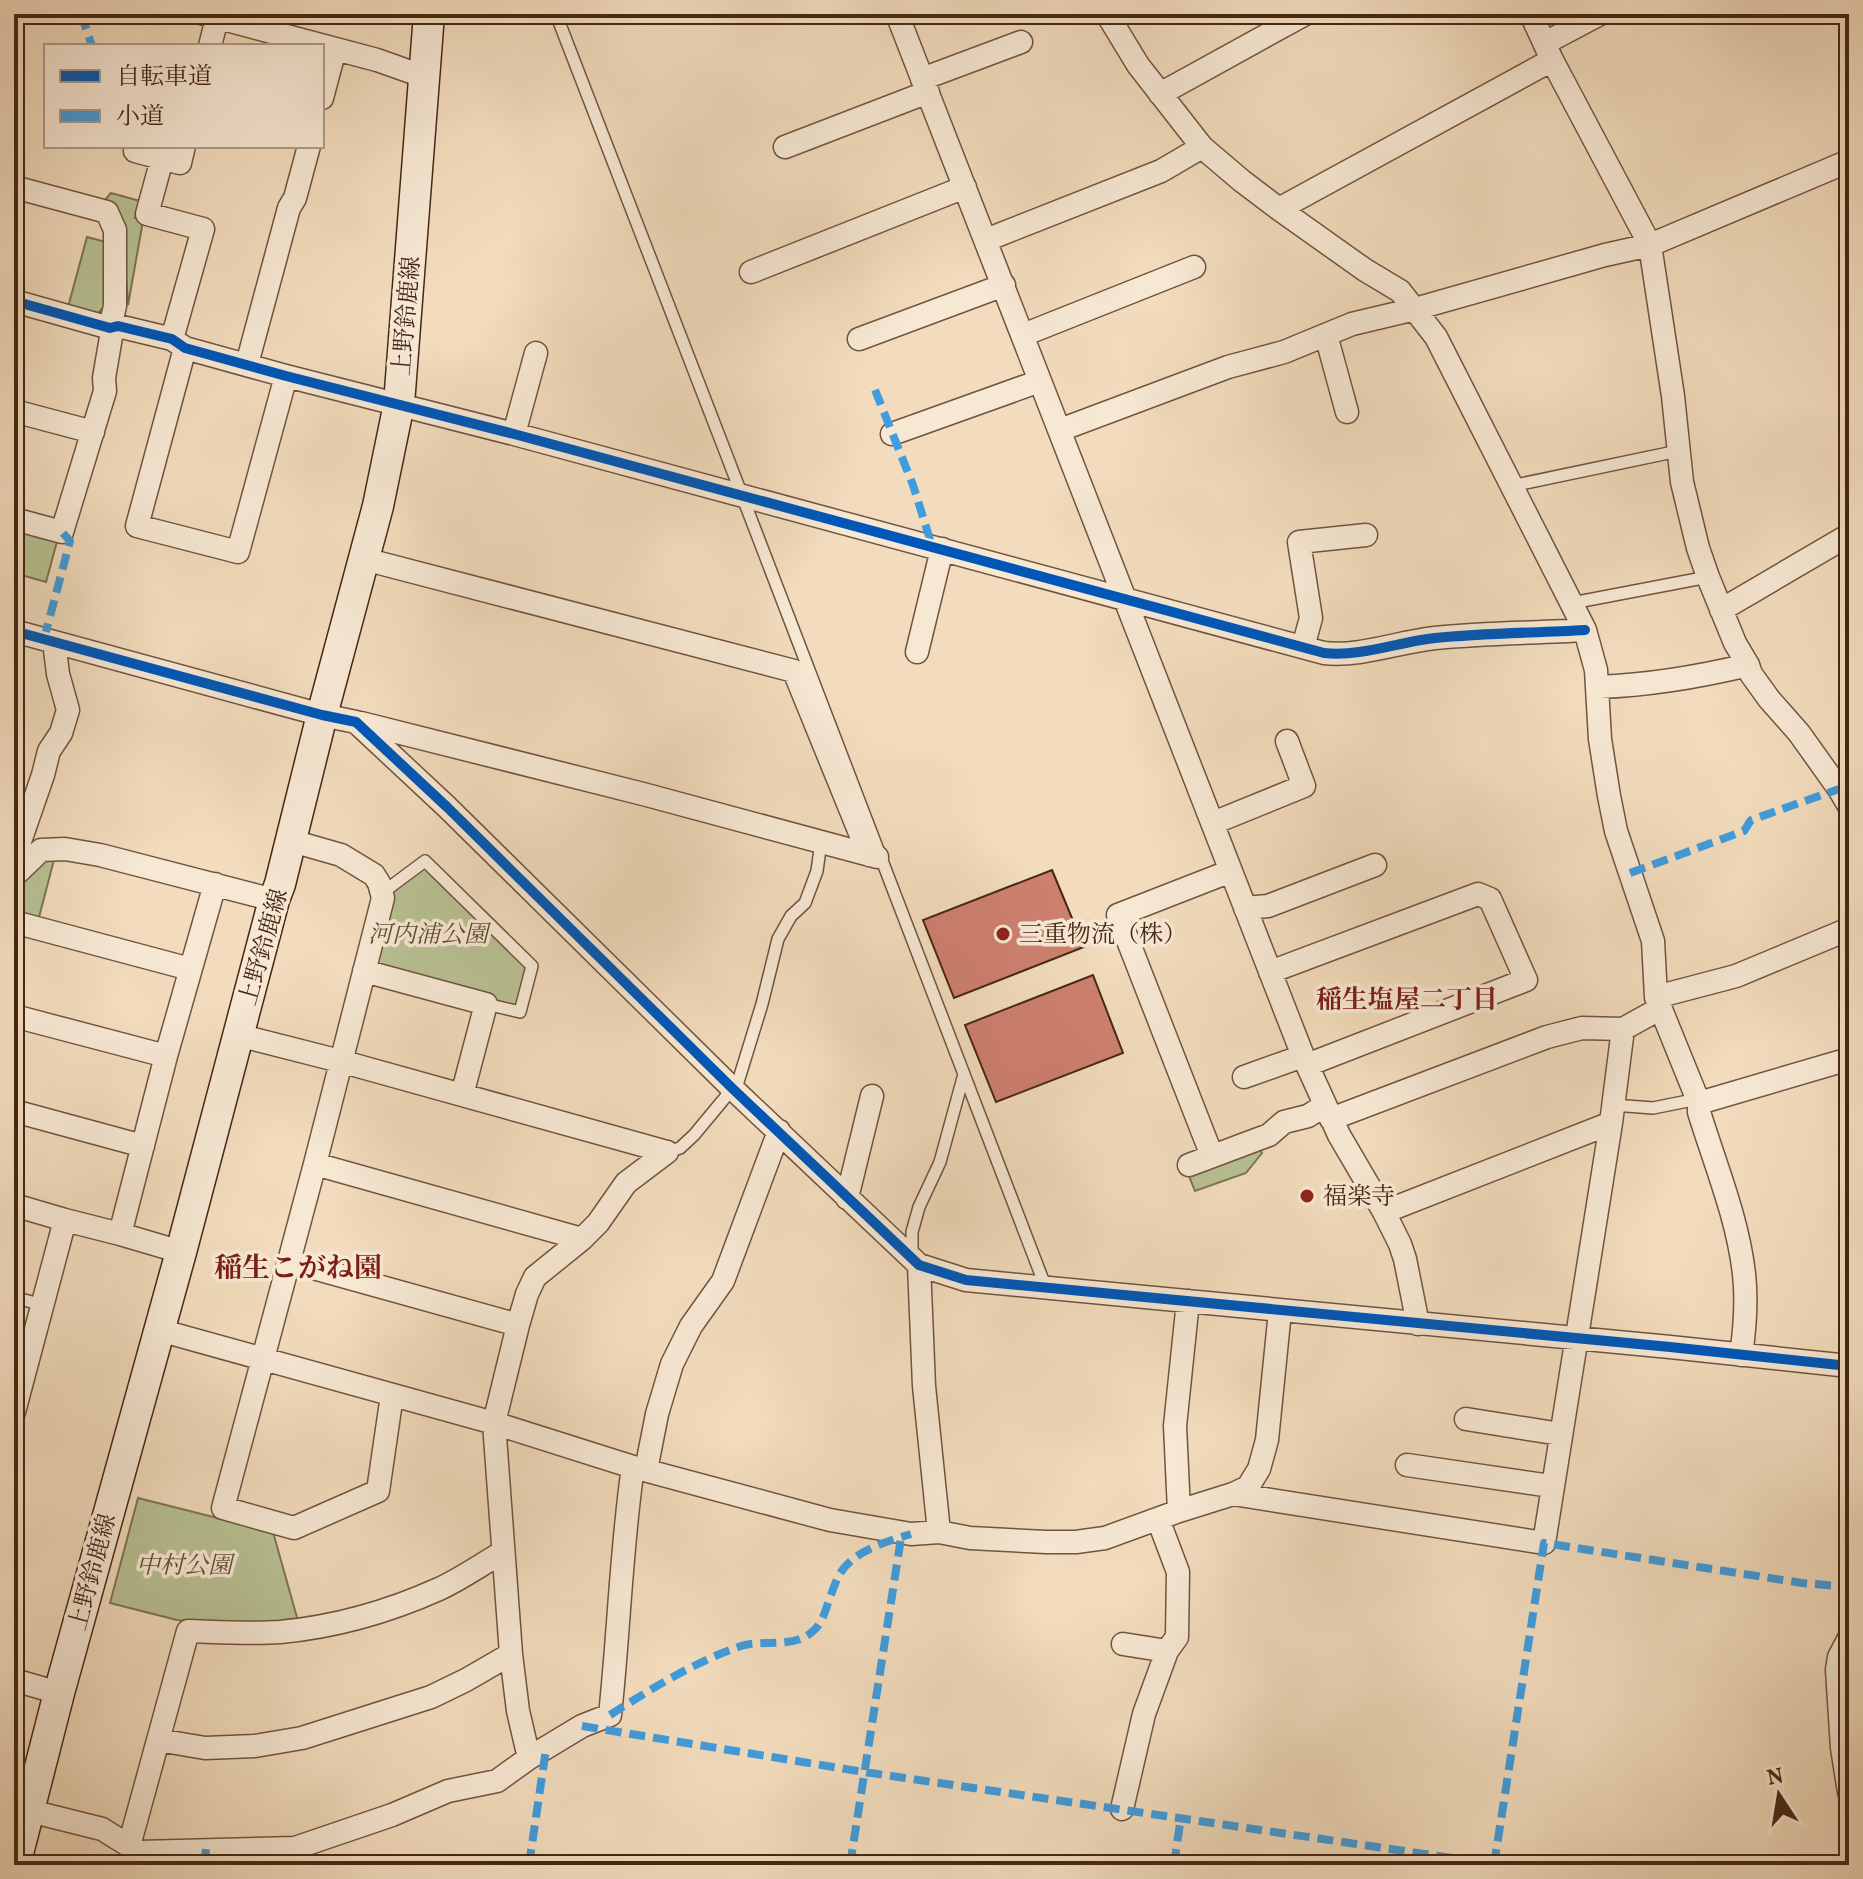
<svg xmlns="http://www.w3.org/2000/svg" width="1863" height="1879" font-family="Vollkorn,'Noto Serif JP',serif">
<rect width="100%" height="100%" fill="#f2dcbd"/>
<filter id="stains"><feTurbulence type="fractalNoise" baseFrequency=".0025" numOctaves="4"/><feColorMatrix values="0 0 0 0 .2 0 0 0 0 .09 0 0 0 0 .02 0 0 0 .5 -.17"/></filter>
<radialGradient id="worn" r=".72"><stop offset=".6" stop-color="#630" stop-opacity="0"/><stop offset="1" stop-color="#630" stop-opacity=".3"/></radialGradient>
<path fill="#b8c193" stroke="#7f7454" stroke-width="2" d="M111,193L140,201L135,218L143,221L128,305L123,228L104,201Z
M87,237L106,242L109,302L97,314L68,307Z
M23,529L58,538L46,582L14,573V563Z
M55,856L38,921L14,914V888L39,863Z
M425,865L528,967L516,1006L381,970L375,961L394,885Z
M1259,1149L1262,1153L1246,1173L1195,1191L1189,1176Z
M138,1498L273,1532L298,1621L238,1626L177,1620L110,1603Z"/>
<path fill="#ce806f" stroke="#462714" stroke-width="2" d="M1052,870L1084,947L954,998L923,920Z
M1093,975L1123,1053L996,1102L965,1025Z"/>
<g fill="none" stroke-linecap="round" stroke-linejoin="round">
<defs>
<path id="service" d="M556,14C721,438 883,864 1046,1288
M1511,486L1678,451
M1572,603L1708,577
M382,893L425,861L532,966L520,1012L486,1004
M1613,1105L1653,1108L1698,1099
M667,1152L680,1148L694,1135L738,1082L762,1004L778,939L791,916L805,903L817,871L821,842
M912,1255V1232L919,1207L940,1162L964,1074
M14,1297L42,1305"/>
<path id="minor" d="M204,14L377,60L425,77
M897,14L1303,1056L1339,1135L1384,1212L1400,1244L1405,1259L1418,1324
M1107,14L1138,65L1202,147L1242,181L1279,209L1365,270L1400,291L1436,337L1585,630L1596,670L1600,739L1609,796L1616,831L1653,941L1656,997L1699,1103V1112C1715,1164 1738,1219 1744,1274C1747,1301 1745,1328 1741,1355
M1531,14L1552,60L1650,245L1673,396L1682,482L1698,548L1708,577L1735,643L1748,665L1751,674L1769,699L1799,733L1839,789L1849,806
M1545,43L1600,14
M210,46L217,18
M922,79L1021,42
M1160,94L1305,14
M322,98L335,49
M136,146L135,151L180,163L184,146
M785,147L928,92
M162,159L147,214L203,229L172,339
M14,187L107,212L115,230V306L110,328L111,337L104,378L105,391L62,532L14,519
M1279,209L1552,60
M986,240L1161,171L1202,147
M751,272L965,187
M14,301L110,328L118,326L172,339L185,348L286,376L514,434L1324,653C1361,657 1398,642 1435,638C1484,633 1535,633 1585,630
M1023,335L1194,267
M1326,335L1347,412
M859,339L1004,285
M185,348L137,526L238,552L286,376
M247,364L289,208L295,198L309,146
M14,411L93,432
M1060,430L1228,367L1284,352L1352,324L1415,309L1605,255L1650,245L1849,161
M514,434L536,353
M892,434L1040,381
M364,559L794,671L869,855
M1721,610L1849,535
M14,631L322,715L356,722L447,807L733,1089L919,1265L966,1280L1670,1347L1849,1366
M1303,647L1311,618L1299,542L1366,535
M917,652L942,549
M1599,687C1650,685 1698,677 1748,665
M361,723L643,794L877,857
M1213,823L1304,786L1287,741
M292,841L341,855L374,875L379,883L383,898L315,1164L223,1508L294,1528L378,1491L392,1395
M14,852L16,853L43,775L49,751L61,733L68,710L58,674L54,642
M14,876L41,850L65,849L100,855L274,900
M1245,908L1268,906L1375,865
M14,922L190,969
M364,971L486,1004L462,1095
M1270,972L1478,894L1490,899L1526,980L1307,1065
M1656,997L1736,976L1849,929
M14,1016L166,1056
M238,1035L340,1061L667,1152
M1244,1077L1303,1056
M1699,1103L1849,1059
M14,1111L143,1146
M1331,1119L1547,1037L1582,1028L1623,1029L1661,1008
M1212,1156L1118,915L1231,871
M315,1164L582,1239
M1189,1165L1269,1135L1284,1122L1308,1116L1325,1105
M847,1198L872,1096
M14,1205L65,1220L14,1412
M1384,1212L1611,1123
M65,1220L120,1234
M181,1252L120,1234L166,1056L215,884
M288,1261L518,1325
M919,1265L924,1386L939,1532
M159,1330L494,1423L633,1467L830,1520L911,1534L939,1532L970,1538L1046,1542H1076L1105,1538L1179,1511L1233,1494L1248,1487L1259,1469L1267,1440L1280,1311
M1466,1419L1560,1434
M1407,1465L1551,1486
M646,1470L657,1414L672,1364L691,1326L723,1281L779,1131
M1233,1494L1544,1543L1611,1123L1623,1029
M1179,1511L1175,1426L1188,1301
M1849,1638L1839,1657L1837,1670L1842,1748L1849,1792
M1123,1644L1167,1651
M14,1680L59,1693
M158,1740L205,1748L255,1746L302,1738L431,1697L466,1680L511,1654
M529,1758L518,1711L511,1654L494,1423L518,1325L527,1294L535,1277L582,1239L598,1223L626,1183L667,1152
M1122,1809L1144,1714L1167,1651L1177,1637L1178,1572L1158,1519
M30,1811L102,1829L139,1852L295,1848L392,1815L448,1791L497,1781L529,1758L582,1726L610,1715C619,1632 621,1549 633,1467
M129,1846L188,1631C219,1632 249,1634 280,1632C334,1627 390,1611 439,1589C461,1579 482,1564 503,1552"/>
<path id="secondary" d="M15,1865L59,1693L181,1252L274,900L280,884L322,715L378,506L399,404L429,14"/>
</defs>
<use href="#service" stroke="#71543e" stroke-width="14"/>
<use href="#minor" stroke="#71543e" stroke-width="25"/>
<use href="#secondary" stroke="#462714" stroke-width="33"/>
<use href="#service" stroke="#f7e8d4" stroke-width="11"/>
<use href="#minor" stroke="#f7e8d4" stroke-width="22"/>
<use href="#secondary" stroke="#f7e8d4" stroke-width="30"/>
<path stroke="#409cde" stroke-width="8" stroke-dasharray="16 8" stroke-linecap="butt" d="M81,14L92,46
M875,390L913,485L932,546
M44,639L70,541L62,532
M14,856L16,853
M1630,873L1744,831L1751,820L1839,789
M610,1715C651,1689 694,1662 741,1646C764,1639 792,1649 812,1632C822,1624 825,1612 829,1600C832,1592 835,1584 838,1577C851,1551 886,1542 911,1534
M582,1726L864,1772L1500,1865
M14,1837L22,1839
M204,1865L206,1849
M529,1865L546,1749
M850,1865L901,1538
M1174,1865L1181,1817
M1494,1865L1544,1543L1802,1583L1849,1587"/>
<defs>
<path id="cycleway" d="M14,301L110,328L118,326L172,339L185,348L286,376L514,434L1324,653C1361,657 1398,642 1435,638C1484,633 1535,633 1585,630
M14,631L322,715L356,722L447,807L733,1089L919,1265L966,1280L1670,1347L1849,1366"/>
</defs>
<use href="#cycleway" stroke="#f7e8d4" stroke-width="15"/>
<use href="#cycleway" stroke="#0057b8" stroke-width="10"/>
</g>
<g fill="#8f2418" stroke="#f7e8d4" stroke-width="3">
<circle cx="1003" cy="934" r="8"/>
<circle cx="1307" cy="1196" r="8"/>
</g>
<g text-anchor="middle" stroke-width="7" stroke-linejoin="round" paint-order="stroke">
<g font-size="24" fill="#462714" stroke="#f7e8d4">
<text transform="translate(406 316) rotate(-85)" y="8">上野鈴鹿線</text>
<text transform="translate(263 947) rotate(-74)" y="8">上野鈴鹿線</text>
<text transform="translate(92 1572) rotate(-75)" y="8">上野鈴鹿線</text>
</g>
<g font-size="24" font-style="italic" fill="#624e34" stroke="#f7e8d4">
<text x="428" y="942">河内浦公園</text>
<text x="184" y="1573">中村公園</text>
</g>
<g font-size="24" fill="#462714" stroke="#f7e8d4" text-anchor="start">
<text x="1019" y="942">三重物流（株）</text>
<text x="1323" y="1204">福楽寺</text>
</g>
<g font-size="26" font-weight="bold" fill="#7a1f14" stroke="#f7e8d4">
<text x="1407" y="1008">稲生塩屋二丁目</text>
</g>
<g font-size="28" font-weight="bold" fill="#7a1f14" stroke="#f7e8d4">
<text x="298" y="1277">稲生こがね園</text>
</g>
</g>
<rect width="1863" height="1879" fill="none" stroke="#f2dcbd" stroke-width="48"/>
<rect x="16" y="16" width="1831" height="1847" fill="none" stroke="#462714" stroke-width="4"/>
<rect x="24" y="24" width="1815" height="1831" fill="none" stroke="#462714" stroke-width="2"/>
<rect x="44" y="44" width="280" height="104" fill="#f7e8d4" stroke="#b09b87" stroke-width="2"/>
<rect x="60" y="70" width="40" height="12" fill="#0057b8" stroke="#b09b87" stroke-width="2"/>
<text x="116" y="84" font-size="24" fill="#462714">自転車道</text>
<rect x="60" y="110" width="40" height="12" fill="#409cde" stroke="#b09b87" stroke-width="2"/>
<text x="116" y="124" font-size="24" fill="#462714">小道</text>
<g transform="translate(1779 1795) rotate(348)" stroke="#f7e8d4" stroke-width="6" paint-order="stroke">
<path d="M0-6L14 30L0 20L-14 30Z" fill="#462714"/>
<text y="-12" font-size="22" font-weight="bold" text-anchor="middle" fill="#462714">N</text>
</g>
<rect width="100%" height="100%" filter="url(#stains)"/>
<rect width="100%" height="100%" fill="url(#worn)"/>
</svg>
